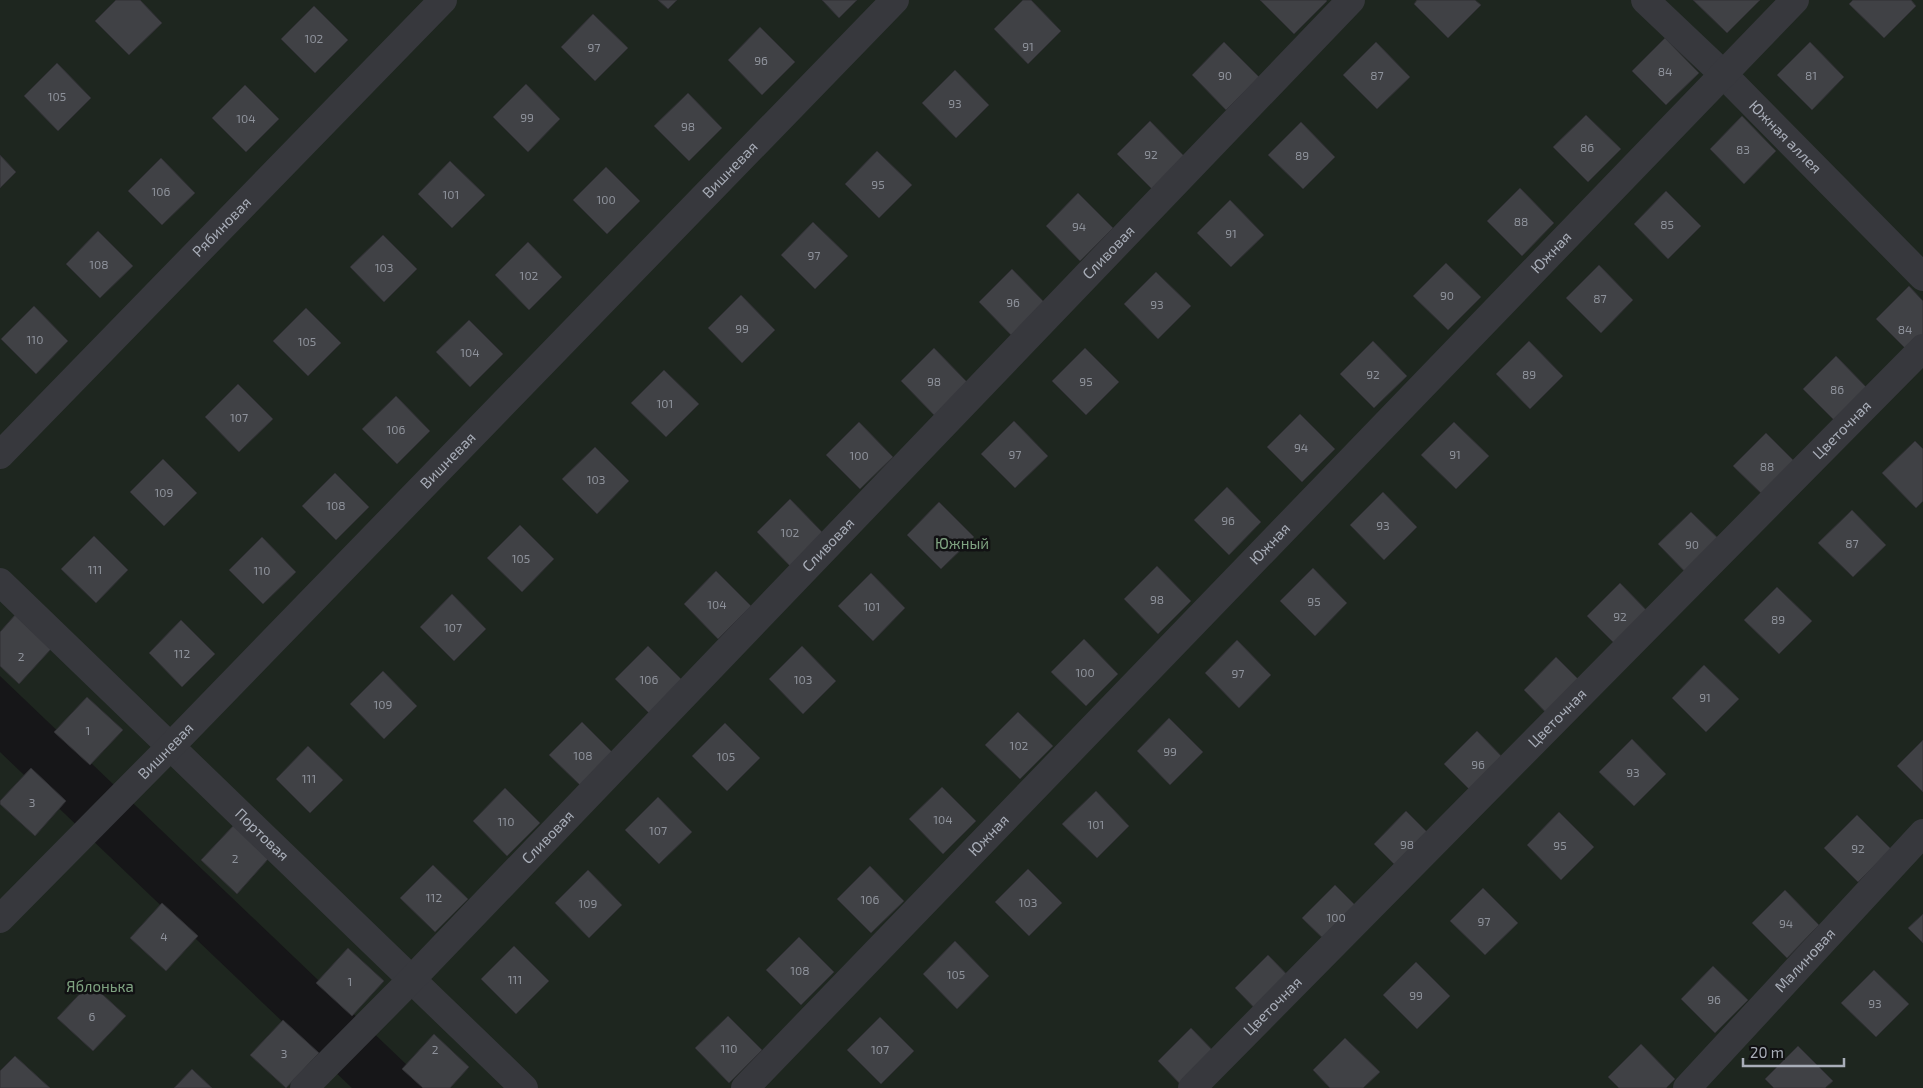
<svg xmlns="http://www.w3.org/2000/svg" width="1923" height="1088" font-family="'Exo 2',sans-serif">
<rect width="100%" height="100%" fill="#161618"/>
<path fill="#1e261f" d="M0,0H1923V1088H431L0,676Z
M0,752L352,1088H0Z"/>
<path fill="#404145" stroke="#303034" d="M116,0H140L162,23L129,55L95,21Z
M658,0H677L668,9Z
M822,0H857L839,18Z
M1023,0H1031L1061,31L1028,64L994,29Z
M1260,0H1326L1327,1L1294,34Z
M1417,0H1475L1481,5L1448,38L1414,4Z
M1693,0H1760L1727,33Z
M1853,0H1911L1916,6L1884,38L1849,4Z
M314,6L348,40L315,73L281,39Z
M593,14L628,48L595,81L561,47Z
M760,27L795,62L762,95L728,60Z
M1665,38L1699,73L1666,105L1632,71Z
M1224,42L1259,77L1226,110L1192,75Z
M1376,42L1410,77L1377,109L1343,75Z
M1810,42L1844,77L1812,110L1777,75Z
M57,63L91,98L58,131L24,96Z
M955,70L989,105L956,138L922,103Z
M526,84L560,119L528,152L493,117Z
M245,85L279,119L246,152L212,118Z
M688,93L722,128L689,161L654,126Z
M1586,115L1621,149L1588,182L1553,147Z
M1742,116L1776,151L1744,184L1710,149Z
M1150,121L1184,156L1152,189L1117,154Z
M1301,122L1335,157L1303,189L1268,155Z
M877,151L912,185L879,218L845,184Z
M0,155L16,172L0,188Z
M161,158L195,193L162,225L128,191Z
M450,161L485,195L452,228L418,194Z
M606,167L640,201L607,234L573,200Z
M1520,188L1554,223L1522,256L1487,221Z
M1666,191L1701,226L1668,259L1634,224Z
M1078,193L1113,228L1080,261L1046,226Z
M1230,200L1264,235L1231,267L1197,233Z
M813,222L848,256L815,289L781,255Z
M98,231L133,266L100,298L66,264Z
M383,235L417,269L384,302L350,267Z
M528,242L562,277L529,310L495,275Z
M1446,263L1481,297L1448,330L1413,296Z
M1599,265L1633,300L1601,333L1566,298Z
M1012,269L1046,304L1013,337L979,302Z
M1156,272L1191,306L1158,339L1124,304Z
M1909,286L1923,301V341L1910,353L1876,319Z
M741,295L775,330L742,363L708,328Z
M34,306L68,341L36,374L1,339Z
M306,308L341,343L308,376L273,341Z
M469,320L503,354L470,387L436,352Z
M1373,341L1407,376L1374,408L1340,374Z
M1529,341L1563,376L1530,409L1496,374Z
M934,348L968,383L935,416L901,381Z
M1085,348L1119,382L1086,415L1052,381Z
M1836,356L1870,391L1838,424L1803,389Z
M664,370L699,404L666,437L631,403Z
M238,384L273,419L239,452L205,417Z
M396,396L430,431L397,464L362,429Z
M1300,414L1335,449L1302,482L1267,447Z
M1014,421L1048,456L1015,488L981,454Z
M859,422L893,457L860,489L826,455Z
M1454,422L1489,456L1456,489L1421,455Z
M1766,433L1801,468L1768,500L1733,466Z
M1915,441L1923,449V501L1916,508L1882,473Z
M595,447L629,481L597,514L562,479Z
M163,459L197,493L164,526L130,492Z
M335,473L369,507L336,540L302,506Z
M1227,487L1261,522L1229,555L1194,520Z
M1383,492L1417,527L1384,560L1350,525Z
M790,499L824,534L791,567L757,532Z
M939,502L974,537L941,569L907,535Z
M1852,510L1886,545L1853,577L1818,543Z
M1691,512L1726,546L1692,579L1658,544Z
M520,525L554,559L522,592L487,558Z
M94,536L128,570L96,603L61,569Z
M262,537L296,572L263,604L229,570Z
M1157,566L1191,601L1158,634L1124,599Z
M1313,568L1347,603L1315,636L1280,601Z
M716,571L751,606L718,639L684,604Z
M871,573L905,608L873,641L838,606Z
M1620,583L1654,618L1621,650L1587,616Z
M1777,587L1812,621L1779,654L1744,620Z
M452,594L486,629L454,661L420,627Z
M15,615L51,649L19,684L0,666V632Z
M181,620L215,654L182,687L149,653Z
M1084,639L1118,674L1086,706L1051,672Z
M1237,640L1271,675L1239,708L1205,673Z
M648,646L683,681L650,714L615,679Z
M802,646L836,681L803,714L769,679Z
M1556,657L1591,692L1558,725L1524,690Z
M1704,665L1739,699L1706,732L1672,698Z
M383,671L417,706L384,739L350,704Z
M87,697L123,730L90,765L54,732Z
M1018,712L1053,746L1020,779L985,745Z
M1169,718L1203,752L1170,785L1137,751Z
M582,722L616,756L584,789L549,755Z
M725,723L760,758L727,791L692,756Z
M1477,731L1511,766L1478,798L1444,764Z
M1632,739L1666,774L1634,806L1599,772Z
M1923,740V792L1897,766Z
M308,746L343,780L310,813L276,779Z
M31,768L66,801L35,836L0,804V801Z
M942,787L976,821L943,854L909,819Z
M505,788L540,823L507,856L473,821Z
M1096,791L1129,826L1097,858L1062,824Z
M658,797L692,832L659,864L625,830Z
M1406,811L1441,846L1408,878L1374,844Z
M1559,812L1594,847L1561,880L1527,845Z
M1857,815L1891,849L1858,882L1824,848Z
M234,825L269,858L237,894L201,860Z
M433,865L468,899L435,932L400,898Z
M870,866L904,901L871,933L837,899Z
M1028,869L1062,903L1029,936L995,902Z
M588,870L622,905L589,938L555,903Z
M1335,885L1369,919L1337,952L1302,918Z
M1483,888L1518,923L1485,955L1450,921Z
M1785,890L1819,925L1787,958L1752,923Z
M162,903L198,936L166,971L130,938Z
M1923,914V943L1908,928Z
M799,937L834,972L801,1005L766,970Z
M955,941L989,976L957,1009L923,974Z
M514,946L549,981L516,1014L481,979Z
M348,948L384,981L352,1016L316,983Z
M1268,955L1302,990L1269,1023L1235,988Z
M1416,962L1450,996L1417,1029L1383,995Z
M1713,966L1748,1000L1715,1033L1681,999Z
M1874,970L1909,1004L1876,1037L1841,1003Z
M90,983L126,1016L93,1051L57,1018Z
M728,1016L762,1050L729,1083L695,1048Z
M880,1017L914,1051L881,1084L847,1050Z
M283,1020L319,1053L286,1088L250,1055Z
M1191,1028L1225,1063L1184,1088L1158,1061Z
M434,1034L469,1067L450,1088H423L402,1069Z
M1345,1038L1380,1072L1363,1088H1330L1313,1070Z
M1641,1044L1675,1079L1666,1088H1619L1608,1077Z
M1798,1046L1833,1081L1825,1088H1774L1765,1079Z
M15,1056L50,1088H0V1071Z
M192,1069L212,1088H174Z"/>
<g fill="none" stroke-linecap="round" stroke-linejoin="round">
<g stroke="#37383d" stroke-width="28">
<path id="s1" d="M1645,0L1723,74L1923,277"/>
<path id="s2" d="M0,455L443,0"/>
<path id="s3" d="M0,582L524,1088"/>
<path id="s4" d="M0,919L170,747L895,0"/>
<path id="s5" d="M304,1088L412,979L1351,0"/>
<path id="s6" d="M745,1088L1795,0"/>
<path id="s7" d="M1192,1088L1923,348"/>
<path id="s8" d="M1687,1088L1923,833"/>
</g>
</g>
<g text-anchor="middle" stroke-width="5" stroke-linejoin="round" paint-order="stroke">
<g font-size="12" fill="#8e929b">
<text x="314" y="43">102</text>
<text x="1028" y="51">91</text>
<text x="594" y="52">97</text>
<text x="761" y="65">96</text>
<text x="1665" y="76">84</text>
<text x="1225" y="80">90</text>
<text x="1377" y="80">87</text>
<text x="1811" y="80">81</text>
<text x="57" y="101">105</text>
<text x="955" y="108">93</text>
<text x="527" y="122">99</text>
<text x="246" y="123">104</text>
<text x="688" y="131">98</text>
<text x="1587" y="152">86</text>
<text x="1743" y="154">83</text>
<text x="1151" y="159">92</text>
<text x="1302" y="160">89</text>
<text x="878" y="189">95</text>
<text x="161" y="196">106</text>
<text x="451" y="199">101</text>
<text x="606" y="204">100</text>
<text x="1521" y="226">88</text>
<text x="1667" y="229">85</text>
<text x="1079" y="231">94</text>
<text x="1231" y="238">91</text>
<text x="814" y="260">97</text>
<text x="99" y="269">108</text>
<text x="384" y="272">103</text>
<text x="529" y="280">102</text>
<text x="1447" y="300">90</text>
<text x="1600" y="303">87</text>
<text x="1013" y="307">96</text>
<text x="1157" y="309">93</text>
<text x="742" y="333">99</text>
<text x="1905" y="334">84</text>
<text x="35" y="344">110</text>
<text x="307" y="346">105</text>
<text x="470" y="357">104</text>
<text x="1373" y="379">92</text>
<text x="1529" y="379">89</text>
<text x="934" y="386">98</text>
<text x="1086" y="386">95</text>
<text x="1837" y="394">86</text>
<text x="665" y="408">101</text>
<text x="239" y="422">107</text>
<text x="396" y="434">106</text>
<text x="1301" y="452">94</text>
<text x="1015" y="459">97</text>
<text x="1455" y="459">91</text>
<text x="859" y="460">100</text>
<text x="1767" y="471">88</text>
<text x="596" y="484">103</text>
<text x="164" y="497">109</text>
<text x="336" y="510">108</text>
<text x="1228" y="525">96</text>
<text x="1383" y="530">93</text>
<text x="790" y="537">102</text>
<text x="1852" y="548">87</text>
<text x="1692" y="549">90</text>
<text x="521" y="563">105</text>
<text x="95" y="574">111</text>
<text x="262" y="575">110</text>
<text x="1157" y="604">98</text>
<text x="1314" y="606">95</text>
<text x="717" y="609">104</text>
<text x="872" y="611">101</text>
<text x="1620" y="621">92</text>
<text x="1778" y="624">89</text>
<text x="453" y="632">107</text>
<text x="182" y="658">112</text>
<text x="21" y="661">2</text>
<text x="1085" y="677">100</text>
<text x="1238" y="678">97</text>
<text x="649" y="684">106</text>
<text x="803" y="684">103</text>
<text x="1705" y="702">91</text>
<text x="383" y="709">109</text>
<text x="88" y="735">1</text>
<text x="1019" y="750">102</text>
<text x="1170" y="756">99</text>
<text x="583" y="760">108</text>
<text x="726" y="761">105</text>
<text x="1478" y="769">96</text>
<text x="1633" y="777">93</text>
<text x="309" y="783">111</text>
<text x="32" y="807">3</text>
<text x="943" y="824">104</text>
<text x="506" y="826">110</text>
<text x="1096" y="829">101</text>
<text x="658" y="835">107</text>
<text x="1407" y="849">98</text>
<text x="1560" y="850">95</text>
<text x="1858" y="853">92</text>
<text x="235" y="863">2</text>
<text x="434" y="902">112</text>
<text x="870" y="904">106</text>
<text x="1028" y="907">103</text>
<text x="588" y="908">109</text>
<text x="1336" y="922">100</text>
<text x="1484" y="926">97</text>
<text x="1786" y="928">94</text>
<text x="164" y="941">4</text>
<text x="800" y="975">108</text>
<text x="956" y="979">105</text>
<text x="515" y="984">111</text>
<text x="350" y="986">1</text>
<text x="1416" y="1000">99</text>
<text x="1714" y="1004">96</text>
<text x="1875" y="1008">93</text>
<text x="92" y="1021">6</text>
<text x="729" y="1053">110</text>
<text x="435" y="1054">2</text>
<text x="880" y="1054">107</text>
<text x="284" y="1058">3</text>
</g>
<g font-size="15" fill="#a8adb8" stroke="#111113">
<text dy="5" stroke="none"><textPath href="#s1" startOffset="196">Южная аллея</textPath></text>
<text dy="5" stroke="none"><textPath href="#s4" startOffset="1046">Вишневая</textPath></text>
<text dy="5" stroke="none"><textPath href="#s2" startOffset="318">Рябиновая</textPath></text>
<text dy="5" stroke="none"><textPath href="#s6" startOffset="1161">Южная</textPath></text>
<text dy="5" stroke="none"><textPath href="#s5" startOffset="1160">Сливовая</textPath></text>
<text dy="5" stroke="none"><textPath href="#s7" startOffset="925">Цветочная</textPath></text>
<text dy="5" stroke="none"><textPath href="#s4" startOffset="641">Вишневая</textPath></text>
<text dy="5" stroke="none"><textPath href="#s6" startOffset="756">Южная</textPath></text>
<text dy="5" stroke="none"><textPath href="#s5" startOffset="755">Сливовая</textPath></text>
<text dy="5" stroke="none"><textPath href="#s7" startOffset="520">Цветочная</textPath></text>
<text dy="5" stroke="none"><textPath href="#s4" startOffset="236">Вишневая</textPath></text>
<text dy="5" stroke="none"><textPath href="#s3" startOffset="364">Портовая</textPath></text>
<text dy="5" stroke="none"><textPath href="#s6" startOffset="351">Южная</textPath></text>
<text dy="5" stroke="none"><textPath href="#s5" startOffset="350">Сливовая</textPath></text>
<text dy="5" stroke="none"><textPath href="#s8" startOffset="174">Малиновая</textPath></text>
<text dy="5" stroke="none"><textPath href="#s7" startOffset="115">Цветочная</textPath></text>
</g>
<g font-size="15" fill="#7fa381" stroke="#111113">
<text x="962" y="549">Южный</text>
<text x="100" y="992">Яблонька</text>
</g>
</g>
<path d="M1743 1058v8h101v-8" fill="none" stroke="#a8adb8" stroke-width="2.5"/>
<text x="1750" y="1058" font-size="15" fill="#a8adb8" stroke="#111113" stroke-width="4" paint-order="stroke">20 m</text>
</svg>
